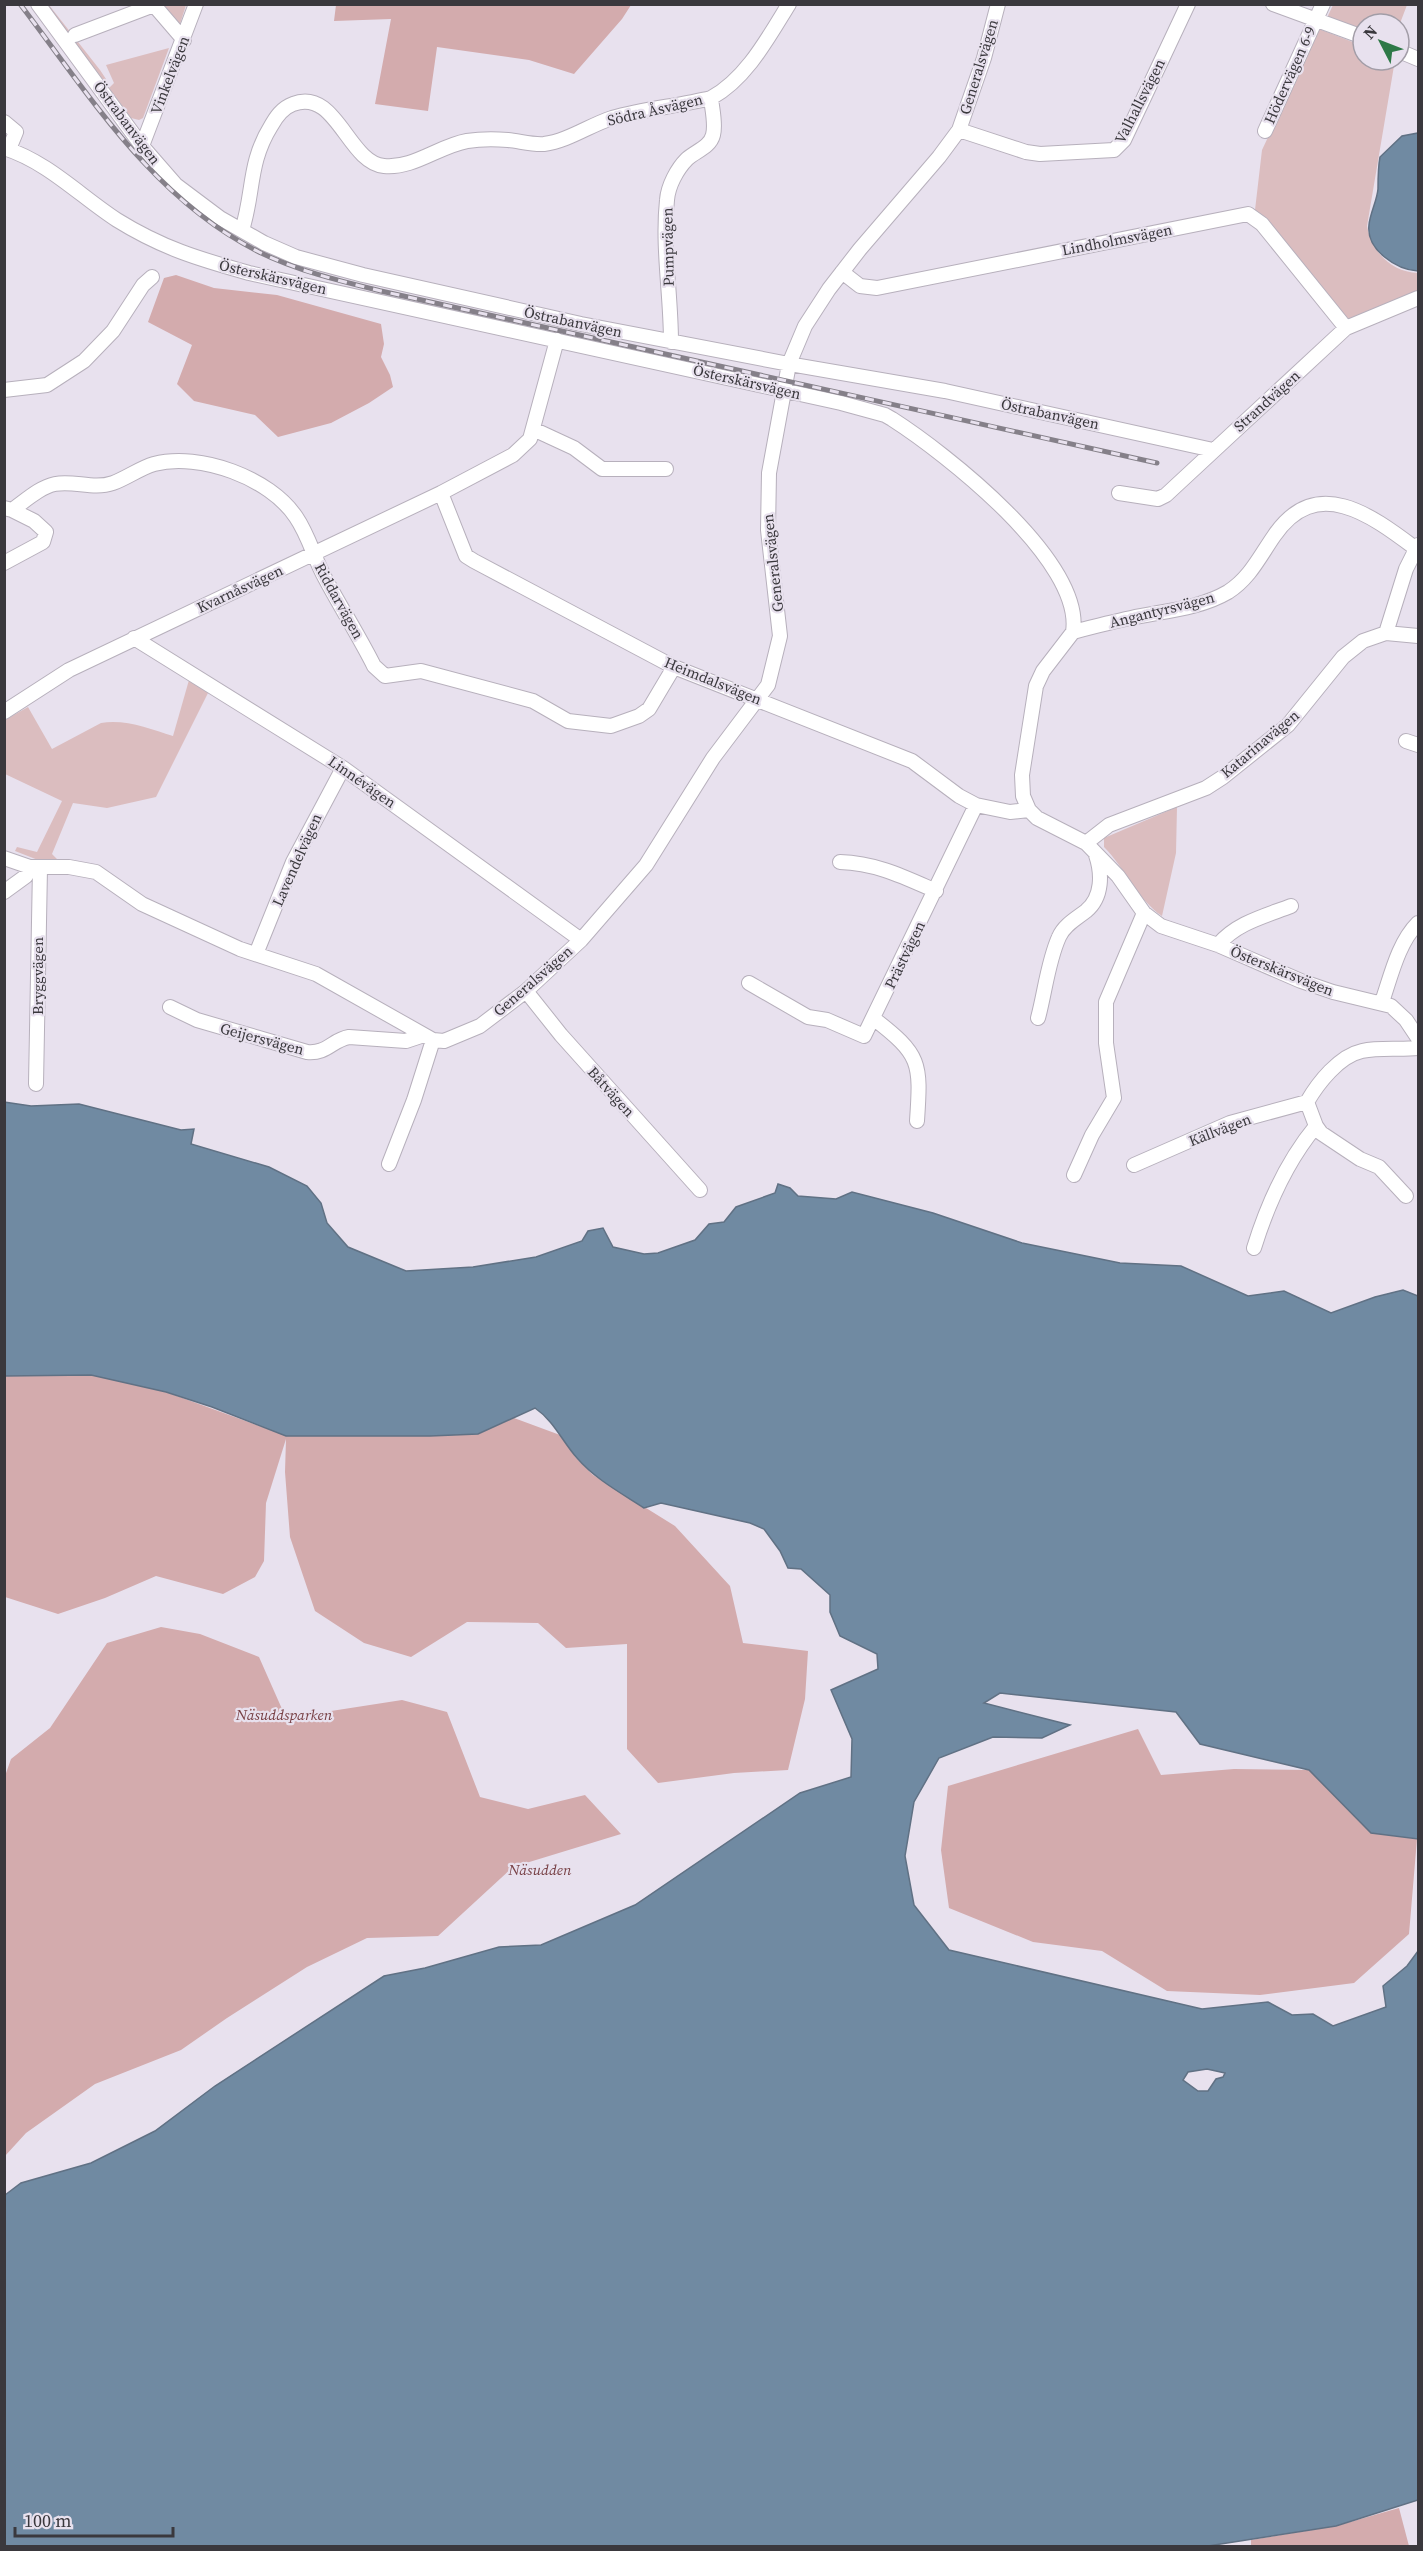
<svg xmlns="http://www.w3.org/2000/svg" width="1423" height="2551" font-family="'Source Serif 4',serif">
<rect width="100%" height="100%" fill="#e8e1ee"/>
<path fill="#dbbdbf" d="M45,5H49L100,70L106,79L105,82Z
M163,5H186L180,24Z
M1333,5H1407L1399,26V24H1363V34L1326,20Z
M1319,29L1363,46V60H1395L1367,226C1372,252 1391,272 1418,273V294L1351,320L1342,314L1255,210L1262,150Z
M169,48L143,118L139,120L131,118L109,88L114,83L106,65Z
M189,680L209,691L156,797L107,808L73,803L52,854L57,859L38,860L15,851L17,847L37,852L62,801L5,774V720L28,707L52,749L101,723C126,719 150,729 173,736Z
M1177,807L1176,853L1162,916C1137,899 1125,868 1104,847V838Z"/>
<path fill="#d3abad" d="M336,5V4L631,5L622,19L574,74L529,60L437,47L428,111L375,104L391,19L334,21Z
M176,275L214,288L277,295L381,324L384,344L381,357L390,375L393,387L369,403L331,423L278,437L255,415L194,401L177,384L192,345L148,322L164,278Z
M91,1375L166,1392L287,1436H430L478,1434L514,1418L560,1435L576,1458L593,1475L675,1526L730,1586L743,1643L808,1651L805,1699L788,1770L734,1773L658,1783L627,1749V1644L566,1648L538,1623L467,1622L411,1657L364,1643L315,1611L290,1537L285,1472L286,1439L266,1503L264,1561L255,1577L223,1594L156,1576L105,1598L58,1614L5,1597L4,1376Z
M161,1627L200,1634L259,1657L286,1718L402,1700L447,1712L480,1797L528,1809L585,1795L621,1834L513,1867L438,1936L367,1938L307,1967L227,2018L181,2050L95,2084L26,2133L5,2156V1776L11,1759L50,1728L107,1643Z
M1138,1729L1161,1775L1234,1769L1309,1770L1371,1833L1417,1839L1409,1934L1354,1983L1260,1995L1167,1991L1102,1951L1033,1942L949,1908L941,1850L948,1786Z
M1399,2508L1409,2546H1251V2540L1336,2526Z"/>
<path fill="#708aa2" stroke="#607184" stroke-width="1.5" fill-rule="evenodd" d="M1418,133V271C1397,270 1366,250 1369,225C1370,213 1377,201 1378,189C1378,178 1378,168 1380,157L1402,136Z
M4,1102L31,1106L79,1104L181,1130L194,1129L191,1144L269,1167L307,1186L321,1203L327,1223L348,1247L406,1271L473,1267L536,1257L582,1241L588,1231L603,1228L613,1247L644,1254L658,1253L695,1240L709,1224L724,1222L736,1207L775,1193L778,1184L790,1188L798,1196L836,1199L852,1192L933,1213L1022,1243L1120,1263L1181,1266L1248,1296L1284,1291L1331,1313L1375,1297L1403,1290L1418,1296V1839L1371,1833L1309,1770L1200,1744L1176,1712L1000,1693L984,1703L1070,1725L1042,1738L993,1737L939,1758L914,1802L905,1856L914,1905L949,1950L1202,2009L1268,2002L1292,2015L1313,2014L1333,2026L1386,2007L1383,1986L1407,1966L1418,1951V2500L1336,2526L1208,2546H5V2195L21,2183L91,2163L155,2131L215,2086L384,1976L425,1968L499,1947L541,1945L635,1905L800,1793L851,1777L852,1739L831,1690L878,1669L877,1654L840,1636L830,1612V1595L801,1569L788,1568L780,1551L764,1529L750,1523L661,1503L644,1508C621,1493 595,1479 577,1458C562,1441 554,1421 535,1408L478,1434L430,1436H286L212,1407L166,1392L91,1375L5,1376ZM1207,2069L1225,2073L1223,2077L1216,2079L1208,2091H1198L1183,2080L1188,2072Z"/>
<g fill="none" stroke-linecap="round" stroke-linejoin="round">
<defs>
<path id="minor" d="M38,4L142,146L176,185L220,218L264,243L296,257L363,275L581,324L789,364L945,391L1213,450
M153,4L184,40
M1273,4L1363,37
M75,35L154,5
M1399,51L1418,59
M4,122L16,132L9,149
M959,130L1026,152L1040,154L1114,150L1124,140L1188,4
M1265,131L1323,4
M142,146L196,4
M4,148C48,162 80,196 117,220C162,248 199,259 249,273L841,403L885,415L892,419C945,453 1084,561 1073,632L1043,671L1036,686L1022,775L1023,796L1029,810L1037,818L1086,843L1118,876L1144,913L1161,926L1218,945L1301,981L1333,992L1391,1006L1406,1020L1418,1038
M242,230C254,193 248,163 271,126C276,117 282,108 293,104C336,87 348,163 384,166C413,169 439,146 467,141C480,139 495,139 508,140C519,141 533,145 544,144C568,141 590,125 612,118C644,109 678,106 711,98C746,79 768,38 789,4
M842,272L860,286L877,288L1248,214L1262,224L1346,328
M671,342C671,295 662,247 667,200C668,186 677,169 687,159C696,151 710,147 713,135C716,124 712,109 711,98
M4,390L47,385L84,361L113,331L143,285L152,277
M533,429L574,448L602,469H666
M441,493L466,556L474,561L674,667L912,761L959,796L976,805L1010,812L1029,810
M1119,493L1158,499L1166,495L1346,328L1418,298
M4,508L12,510C25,501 40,487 55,484C74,480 93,490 113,483C127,478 140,468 154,464C200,452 270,478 296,517C309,536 314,558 325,578C341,608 359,636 374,666L385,676L421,671L533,701L568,721L611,726L639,716L649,709L674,667
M4,563L43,542L46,532L34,521L12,510
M1073,632C1092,627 1111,622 1131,618C1163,611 1199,609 1228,592C1250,578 1260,556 1274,536C1316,474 1371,515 1415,548
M1386,633L1406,569L1418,545
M134,638L343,768L581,940
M4,712L69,670L441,493L513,455L530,439L557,340
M1406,741L1418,745
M1086,843L1109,825L1206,788L1223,777L1288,725L1343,657L1363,641L1386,633L1418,636
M4,858L30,867H69L96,872L142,904L240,949L316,974L433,1040L444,1041L480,1026L526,991L581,940L646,865L713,758L768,685L780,636L768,530L769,473L789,364L805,326L829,289L860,249L939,157L959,130L984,58L998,4
M840,862C876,863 904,877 936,891
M4,892L26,876L30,867
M1218,945C1236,923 1265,916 1291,906
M256,954L293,862L343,768
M749,983L808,1017L827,1020L864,1036L976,805
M526,991L561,1035L700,1190
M1382,1002C1391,976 1398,943 1418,923
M170,1007L197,1020L307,1052C327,1054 332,1040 349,1037L406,1041L424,1035
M873,1018C921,1055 921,1062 917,1121
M1038,1018C1045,992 1048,961 1059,937C1064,925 1077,918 1086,911C1103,897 1102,873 1096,855
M36,1084L40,868
M1316,1126L1321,1133L1360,1159L1379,1167L1406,1196
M389,1164L414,1100L433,1040
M1134,1165L1230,1123L1307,1102
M1074,1175L1092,1135L1114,1098L1106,1043V1002L1144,913
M1254,1248C1267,1206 1287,1161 1316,1126L1307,1102C1318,1083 1339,1056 1362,1051C1380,1047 1400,1050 1418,1048"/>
</defs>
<use href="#minor" stroke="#b7b0bc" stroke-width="16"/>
<use href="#minor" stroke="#fff" stroke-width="14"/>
<defs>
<path id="rail" d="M20,4C90,96 153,199 259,252C298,271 340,281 381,291L1157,463"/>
</defs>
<use href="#rail" stroke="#858089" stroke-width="5"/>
<use href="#rail" stroke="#e8e1ee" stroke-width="3" stroke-dasharray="9" stroke-linecap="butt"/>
</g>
<g text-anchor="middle" stroke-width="4.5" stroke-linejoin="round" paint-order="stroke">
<g font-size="15" fill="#3a383d" stroke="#e8e1ee">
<text transform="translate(979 67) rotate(-73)" y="5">Generalsvägen</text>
<text transform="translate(170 75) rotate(-69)" y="5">Vinkelvägen</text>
<text transform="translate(1290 75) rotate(-66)" y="5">Hödervägen 6-9</text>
<text transform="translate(1140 101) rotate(-63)" y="5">Valhallsvägen</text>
<text transform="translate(655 110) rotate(-13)" y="5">Södra Åsvägen</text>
<text transform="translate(127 123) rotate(53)" y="5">Östrabanvägen</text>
<text transform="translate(1117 240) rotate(-11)" y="5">Lindholmsvägen</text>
<text transform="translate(668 247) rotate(-91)" y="5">Pumpvägen</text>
<text transform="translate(273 277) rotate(13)" y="5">Österskärsvägen</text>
<text transform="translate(573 322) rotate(12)" y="5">Östrabanvägen</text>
<text transform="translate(747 382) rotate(13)" y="5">Österskärsvägen</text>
<text transform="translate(1267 401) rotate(-42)" y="5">Strandvägen</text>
<text transform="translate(1050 414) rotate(12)" y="5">Östrabanvägen</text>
<text transform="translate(773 563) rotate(-96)" y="5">Generalsvägen</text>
<text transform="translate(240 589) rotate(-25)" y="5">Kvarnåsvägen</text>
<text transform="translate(339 601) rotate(61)" y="5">Riddarvägen</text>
<text transform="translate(1162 610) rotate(-14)" y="5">Angantyrsvägen</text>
<text transform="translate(713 681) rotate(22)" y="5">Heimdalsvägen</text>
<text transform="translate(1260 744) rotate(-40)" y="5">Katarinavägen</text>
<text transform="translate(362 782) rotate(35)" y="5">Linnévägen</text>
<text transform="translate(297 860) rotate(-66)" y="5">Lavendelvägen</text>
<text transform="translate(905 955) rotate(-64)" y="5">Prästvägen</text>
<text transform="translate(1282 971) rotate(22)" y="5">Österskärsvägen</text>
<text transform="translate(38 976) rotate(-90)" y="5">Bryggvägen</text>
<text transform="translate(533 981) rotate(-41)" y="5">Generalsvägen</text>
<text transform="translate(262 1039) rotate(15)" y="5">Geijersvägen</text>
<text transform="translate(611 1092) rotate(48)" y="5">Båtvägen</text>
<text transform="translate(1220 1130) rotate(-21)" y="5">Källvägen</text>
</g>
<g font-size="15" font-style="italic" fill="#784146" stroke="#e8e1ee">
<text x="284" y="1720">Näsuddsparken</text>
<text x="540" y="1875">Näsudden</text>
</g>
</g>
<rect width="1423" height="2551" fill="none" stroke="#3a383d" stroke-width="12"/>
<g transform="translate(1381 42) rotate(312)"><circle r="28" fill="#e8e1ee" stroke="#a29da7" stroke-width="1.5"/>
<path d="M0-4.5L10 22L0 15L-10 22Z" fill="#2e7947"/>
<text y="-9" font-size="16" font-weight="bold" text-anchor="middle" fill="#3a383d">N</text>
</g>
<path d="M15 2527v9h158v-9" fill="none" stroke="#3a383d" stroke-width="3"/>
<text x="24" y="2527" font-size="18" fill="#3a383d" stroke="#e8e1ee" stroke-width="4.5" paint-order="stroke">100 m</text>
</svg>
